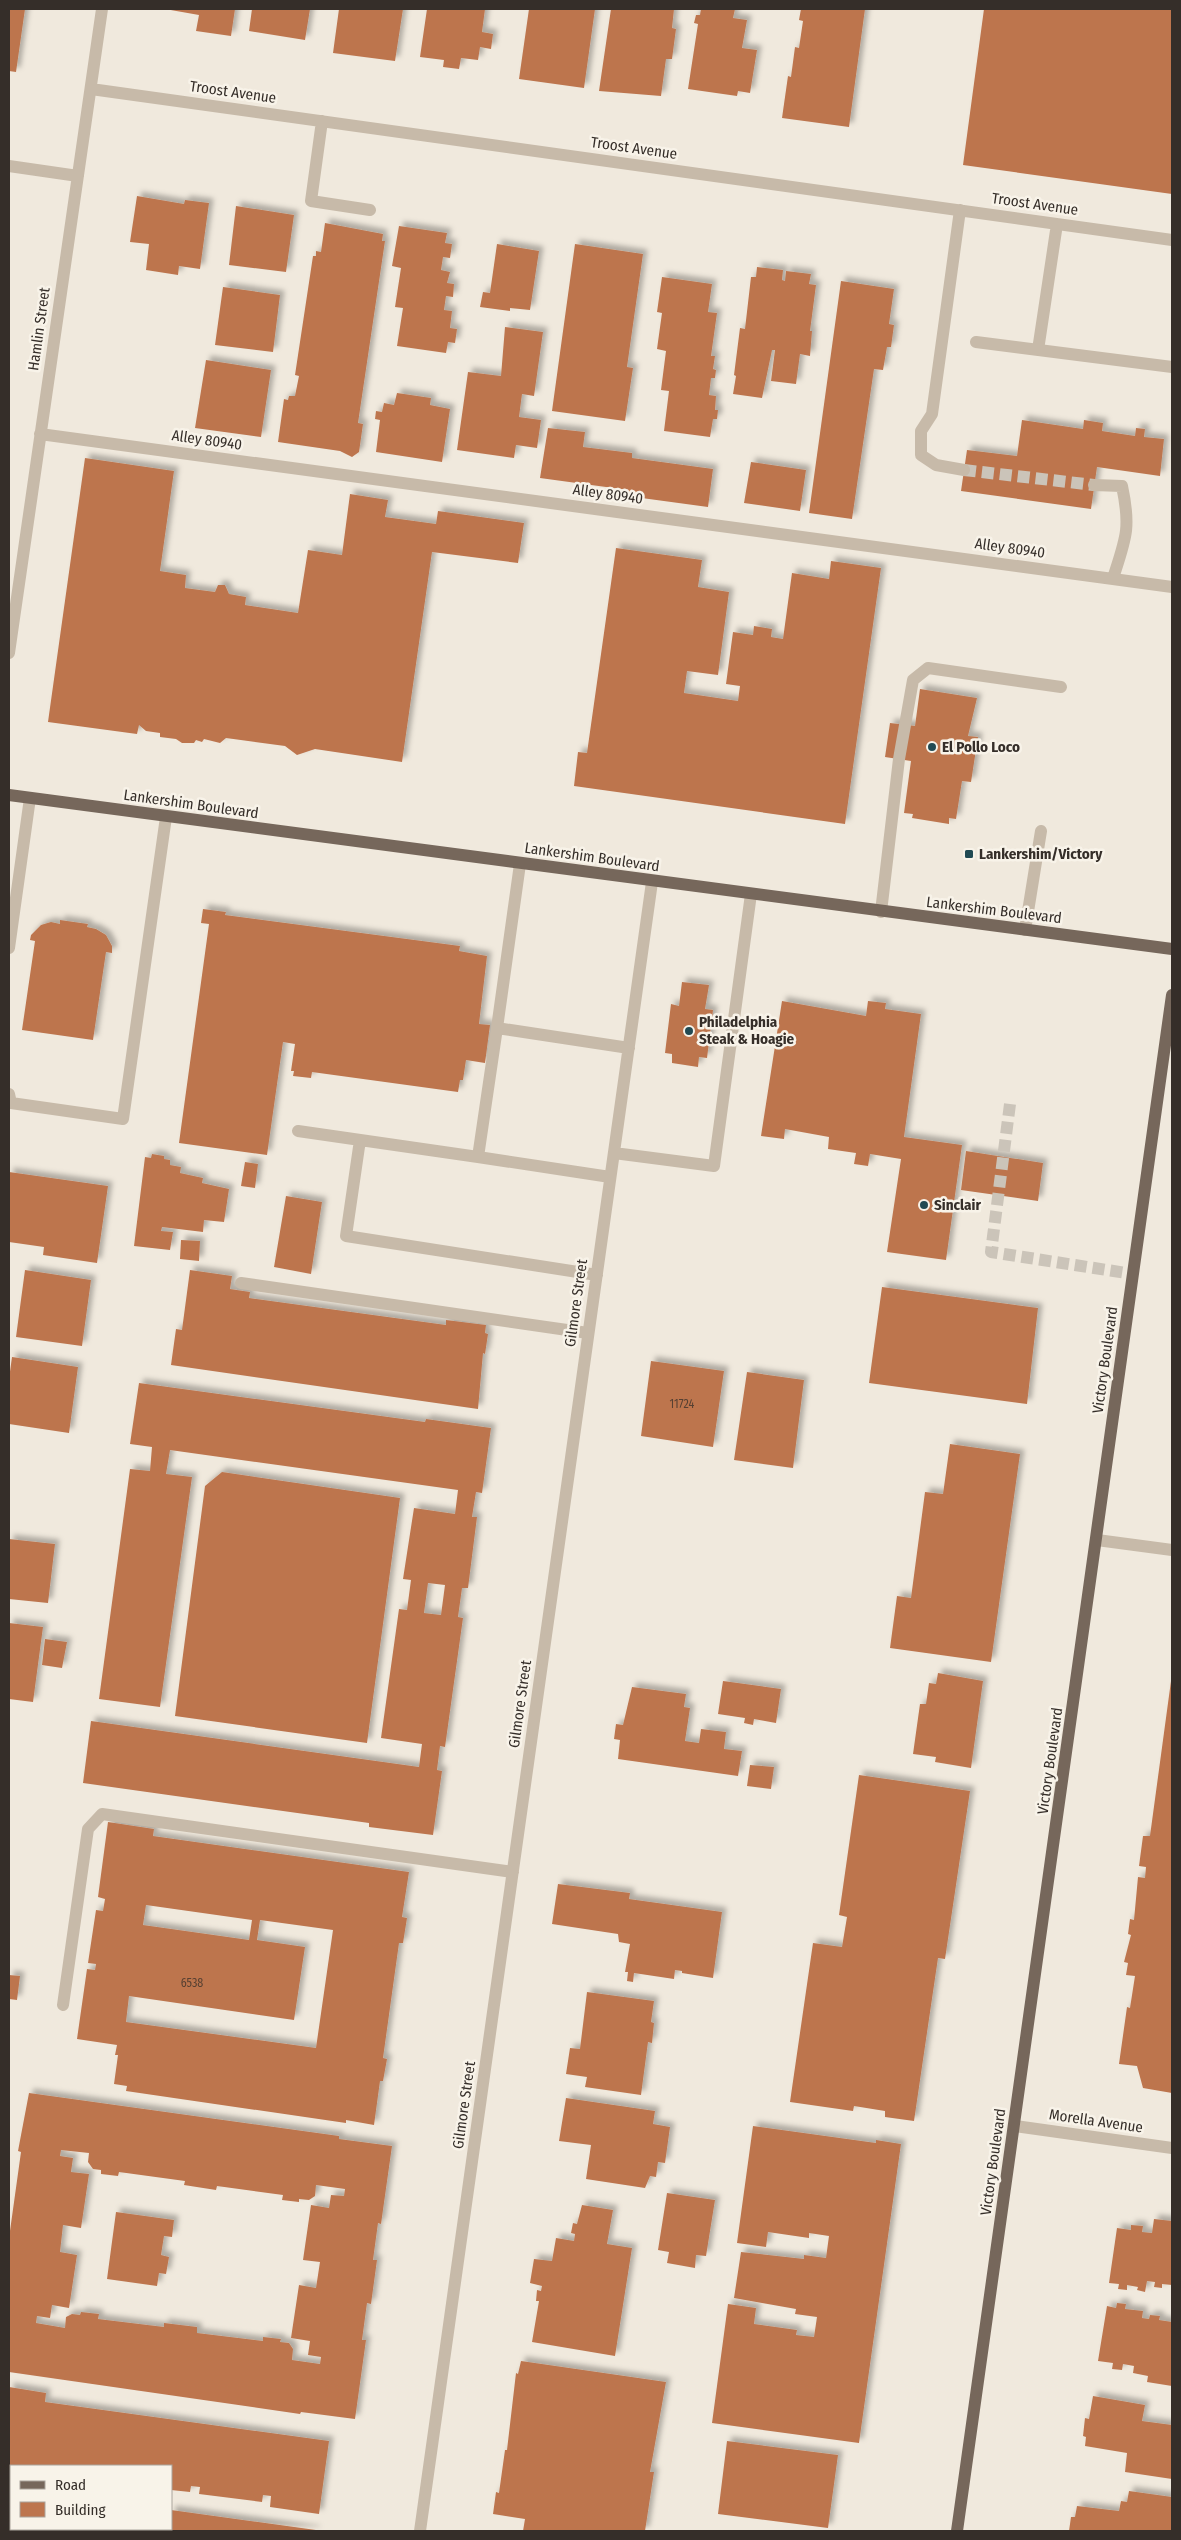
<svg xmlns="http://www.w3.org/2000/svg" width="1181" height="2540" font-family="'Fira Sans Condensed',sans-serif">
<defs>
<filter id="shadow"><feDropShadow dx="4.5" dy="-4.5" stdDeviation="2.5" flood-color="#0004"/></filter>
</defs>
<rect width="100%" height="100%" fill="#f0e9dd"/>
<path fill="#bd754e" fill-rule="evenodd" filter="url(#shadow)" d="M9,9H25L16,72L9,71Z
M165,9H235L231,36L196,31L199,15Z
M252,9H310L305,40L249,31Z
M339,9H403L395,61L333,53Z
M427,9H485L482,32L493,34L491,49L480,47L478,60L461,58L459,69L443,67L444,60L420,57Z
M529,9H595L584,88L519,79Z
M611,9H674L672,28L676,29L672,59H666L661,96L599,91Z
M701,9H735L733,18L747,20L742,48L757,50L750,93L738,91L737,96L688,89L698,24L694,23L696,15H700Z
M801,9H865L849,127L782,118L788,76L791,77L795,47L799,48L803,21L799,20Z
M984,9H1172V194L963,165Z
M137,196L184,204L185,200L209,203L200,269L179,266L178,275L146,270L149,244L130,242Z
M236,206L294,215L286,272L229,265Z
M325,223L383,234L382,241H385L358,423L363,424L359,452L352,457L340,451L278,442L284,399L288,400L289,396H295L299,376L295,375L313,256H316V251L321,252Z
M399,226L447,233L445,243L452,244L450,258L443,257L441,270L450,272L447,283L454,284L453,297L446,296L444,310L452,311L450,328L457,329L455,343L448,342L446,353L397,346L403,308L395,307L401,268L392,266Z
M497,244L539,251L530,310L510,308V311L480,307L483,292L490,293Z
M575,244L643,254L627,367L633,368L625,421L552,411Z
M757,267L783,270L782,280L785,281L786,271L811,274L809,284L816,285L810,331H812L810,356L800,354L796,384L771,381L775,350H772L762,398L733,394L736,376L734,375L740,328L745,329L751,277H756Z
M662,277L712,284L708,312L717,313L711,356H715L713,369L716,370L715,378H711L709,395L716,396L715,410H718L717,419H713L710,437L664,431L669,391L661,390L666,351L657,349L662,313L657,312Z
M841,281L894,289L889,324L894,325L891,347H887L883,370L874,369L852,519L809,513Z
M223,287L280,295L273,352L215,345Z
M505,327L543,332L534,396L522,394L519,417L541,420L537,448L516,445L514,458L457,450L468,372L501,376Z
M206,360L271,370L261,437L195,428Z
M397,393L431,398L430,405L450,409L442,462L376,452L380,420L375,419L376,411L382,412L384,403L394,405Z
M1022,420L1083,429L1084,420L1103,423L1102,431L1135,436L1136,428L1145,429L1144,437L1164,439L1160,476L1097,467L1091,509L961,491L967,450L1017,456Z
M548,428L585,432L583,447L632,453V458L713,469L708,507L627,496L628,490L540,478Z
M85,458L174,471L160,571L186,575L185,588L215,592L218,585H225L229,594L246,597L245,605L298,613L308,550L342,555L350,494L388,500L385,517L436,524L438,511L524,523L518,563L432,552L402,762L315,749L297,755L285,746L226,738L220,743L204,739L202,742L196,740L194,743H182L176,739L160,737V733L146,731L139,725L137,734L48,722Z
M751,462L806,470L800,511L744,503Z
M616,548L702,560L698,587L729,592L718,675L687,671L684,693L738,701L740,686L726,684L733,632L753,635L754,626L772,629L771,637L783,639L792,573L829,579L831,561L881,568L845,824L574,786L578,752L587,753Z
M920,689L977,698L968,736L978,737L971,782L962,781L956,819L949,818V824L912,818L913,814L904,813L911,761L885,757L890,723L915,726Z
M203,909L226,912L225,915L460,946L459,951L487,956L479,1024L490,1025L485,1063L466,1060L463,1080H460L458,1092L312,1072L311,1078L293,1076L294,1071H291L295,1044L283,1042L267,1155L179,1143L209,924L201,923Z
M60,920L88,924L87,927L96,929L106,935L112,946V953L106,952L93,1040L22,1030L35,941L30,940L31,935L41,925L51,922L60,924Z
M682,982L709,985L705,1009L713,1010L707,1058L699,1057L698,1067L672,1063V1054L665,1053L671,1004L679,1006Z
M782,1001L866,1016L868,1001L886,1003L885,1009L921,1014L904,1137L962,1145L946,1260L887,1252L901,1159L870,1154L868,1166L854,1164L856,1153L828,1149L829,1137L785,1129L784,1139L761,1136Z
M966,1151L1043,1163L1038,1201L961,1190Z
M152,1154L164,1156V1159L170,1160V1165L181,1167L180,1173L203,1178L202,1183L229,1189L224,1222L204,1220L203,1232L162,1227L161,1231L173,1232L170,1250L134,1246L145,1157L151,1158Z
M245,1162L258,1164L255,1188L241,1186Z
M9,1172L108,1186L97,1263L43,1255L44,1247L9,1242Z
M286,1196L322,1202L311,1274L274,1267Z
M181,1240L200,1241L199,1261L180,1259Z
M25,1270L91,1280L82,1346L16,1337Z
M190,1270L232,1276L230,1289L250,1292L249,1298L446,1325V1320L486,1325L485,1333L488,1334L485,1354L483,1353L478,1409L171,1365L176,1329L182,1330Z
M882,1287L1038,1308L1027,1404L869,1383Z
M12,1357L78,1367L69,1433L9,1424V1379Z
M651,1361L724,1371L713,1447L641,1436Z
M747,1372L804,1380L793,1468L734,1460Z
M139,1383L425,1422L426,1419L491,1428L482,1493L476,1492L472,1517H477L468,1588H462L458,1617L463,1618L445,1747L440,1746L437,1770L442,1771L433,1835L369,1827V1823L83,1783L91,1721L419,1767L422,1744L381,1738L399,1609L407,1610L411,1580L403,1579L414,1508L455,1514L458,1490L170,1450L166,1474L192,1477L160,1707L99,1699L130,1469L150,1471L152,1447L130,1444ZM428,1583L445,1585L441,1615L424,1613Z
M950,1444L1020,1454L991,1662L890,1648L897,1596L911,1598L925,1492L943,1494Z
M222,1472L400,1498L367,1743L175,1716L205,1486Z
M9,1539L55,1544L48,1603L9,1599Z
M9,1623L43,1627L33,1702L9,1699Z
M45,1639L67,1642L62,1668L42,1665Z
M938,1673L983,1681L971,1768L935,1762L936,1757L913,1754L920,1704H926L929,1683L936,1684Z
M723,1681L781,1689L776,1723L754,1719L753,1725L744,1723L745,1718L718,1714Z
M1171,1681H1172V2093L1143,2088L1137,2066L1119,2064L1127,2007L1130,2008L1135,1976L1126,1975L1128,1963L1124,1962L1131,1935L1128,1934L1130,1919L1134,1920L1138,1877L1145,1878L1146,1867L1139,1866L1143,1836H1150Z
M632,1687L686,1694L684,1707L690,1708L685,1741L699,1743L701,1729L726,1732L724,1749L742,1751L738,1776L618,1759L620,1740L614,1739L616,1724L623,1725Z
M750,1765L774,1767L771,1789L747,1786Z
M859,1775L970,1791L945,1959L938,1958L914,2121L885,2117V2111L854,2106L853,2111L790,2102L813,1943L842,1947L847,1917L839,1915Z
M108,1822L154,1829L153,1836L409,1872L402,1917L407,1918L403,1943H399L383,2058L387,2059L383,2081H380L374,2125L346,2120V2123L126,2091L127,2086L114,2084L118,2055H115L117,2045L77,2039L87,1969L95,1970L96,1964L88,1963L96,1910L103,1911L105,1899L98,1897ZM146,1905L252,1920L249,1940L143,1925ZM260,1920L333,1930L316,2048L126,2022L129,1996L294,2020L305,1947L257,1940Z
M558,1884L630,1893L629,1899L722,1912L713,1978L682,1973V1971L675,1970L674,1979L634,1973L633,1982L627,1981L628,1972H625L630,1944L619,1942L618,1934L552,1924Z
M9,1975L20,1976L17,2000L9,1999Z
M587,1992L654,2001L651,2022L654,2023L652,2043L648,2042L641,2095L585,2087L587,2077L566,2074L570,2048L580,2049Z
M29,2093L339,2136V2139L392,2146L381,2224L378,2223L373,2260H377L371,2304L367,2303L362,2340H366L355,2419L301,2412L300,2414L9,2372V2238L21,2152L18,2151ZM61,2150L89,2153L88,2162L93,2169L101,2170V2174L118,2176L119,2172L185,2181L184,2185L216,2190L217,2186L283,2195L282,2200L299,2202V2199L309,2200L315,2196L316,2185L345,2189L344,2196L331,2195L329,2208L311,2205L303,2260L320,2262L316,2288L299,2285L291,2338L310,2341L308,2355L321,2357L320,2364L292,2360L293,2349L289,2343L280,2342L281,2339L263,2337V2341L197,2333V2327L164,2323V2327L98,2319L99,2314L81,2312L80,2315L72,2314L66,2317L65,2328L36,2323L37,2316L50,2318L52,2305L69,2308L77,2255L60,2252L63,2225L81,2228L89,2174L71,2172L73,2158L60,2156Z
M566,2098L655,2111L653,2124L670,2127L665,2163L658,2162L656,2177L650,2176L645,2188L586,2179L591,2145L559,2141Z
M753,2126L876,2143V2140L901,2144L859,2443L712,2423L728,2304L756,2308L754,2324L797,2330L796,2335L814,2337L817,2317L795,2314L796,2309L734,2298L741,2252L804,2259V2255L826,2258L829,2236L809,2233V2238L768,2232L766,2247L737,2243Z
M667,2193L715,2200L706,2256L696,2255L695,2268L667,2263L669,2252L658,2250Z
M582,2205L613,2210L607,2244L632,2248L615,2356L532,2342L539,2301H536L537,2290L541,2291L542,2286L530,2283L534,2259L552,2261L556,2238L574,2241L575,2234L571,2233L573,2223L577,2224Z
M116,2212L174,2220L172,2237L164,2236L161,2255L169,2257L166,2274L159,2273L157,2286L107,2279Z
M1154,2219L1172,2221V2285L1162,2284V2288L1154,2287L1155,2282L1147,2281L1145,2292L1137,2290L1138,2287L1127,2285V2290L1118,2289L1119,2284L1109,2283L1117,2228L1131,2230V2225L1143,2226L1142,2232L1152,2233Z
M1117,2303L1126,2304L1125,2309L1143,2311L1142,2318L1149,2319L1150,2315L1160,2316L1159,2320L1172,2322V2386L1147,2382L1148,2376L1133,2373L1134,2366L1123,2364L1122,2370L1112,2369L1113,2363L1098,2361L1107,2306L1116,2308Z
M521,2361L666,2382L650,2472H654L645,2531H523L525,2519L493,2514L496,2492L499,2493L505,2450H507L516,2373L518,2374Z
M9,2387L46,2393L45,2402L329,2441L319,2514L270,2507L271,2496L263,2495L262,2502L199,2494L200,2487L191,2486L190,2492L171,2490V2466H11V2471H9Z
M1093,2396L1145,2405L1142,2421L1172,2425V2479L1125,2472L1127,2453L1085,2446L1086,2437L1083,2436L1085,2418L1089,2419Z
M727,2441L838,2455L828,2528L718,2514Z
M9,2487H11V2513H9Z
M1129,2491L1172,2497V2531H1069L1071,2517H1075L1077,2506L1119,2511L1121,2501L1127,2502Z
M171,2510L316,2530V2531L129,2530L171,2529Z"/>
<g fill="none" stroke-linecap="round" stroke-linejoin="round">
<path stroke="#cbc4b9" stroke-width="12" stroke-dasharray="12 6" stroke-linecap="butt" d="M964,470L1094,485
M1010,1104L991,1252L1133,1274"/>
<path stroke="#c7baa9" stroke-width="12" d="M91,89L1172,240
M322,121L311,201L370,210
M9,166L78,176
M960,210L932,414L921,431V455L936,465L964,470
M976,342L1172,367
M1038,350L1057,224
M40,434L1172,587
M1094,485L1122,486C1131,528 1126,538 1113,578
M9,653L102,9
M520,864L497,1028L629,1048
M881,912L899,759L913,680L928,668L1061,687
M1025,930L1041,831
M9,948L30,798
M497,1028L478,1157L610,1177
M9,1094L11,1103L123,1119L166,817
M298,1131L478,1157
M360,1140L346,1236L597,1275
M614,1153L714,1166L751,894
M241,1283L588,1333
M1097,1540L1172,1550
M63,2005L88,1829L102,1814L513,1872
M1015,2126L1172,2148
M420,2531L652,882"/>
<path stroke="#76675b" stroke-width="12" d="M9,795L1172,949
M957,2531L1172,995"/>
</g>
<g fill="#214a53" stroke="#f8f3e9" stroke-width="2">
<circle cx="932" cy="747" r="5"/>
<rect x="964" y="849" width="10" height="10" rx="2.5"/>
<circle cx="689" cy="1031" r="5"/>
<circle cx="924" cy="1205" r="5"/>
</g>
<g text-anchor="middle" stroke-width="5" stroke-linejoin="round" paint-order="stroke">
<g font-size="12" fill="#574032">
<text x="682" y="1408">11724</text>
<text x="192" y="1987">6538</text>
</g>
<g font-size="15" fill="#352e29" stroke="#f8f3e9">
<text transform="translate(233 92) rotate(8)" y="5">Troost Avenue</text>
<text transform="translate(634 148) rotate(8)" y="5">Troost Avenue</text>
<text transform="translate(1035 204) rotate(8)" y="5">Troost Avenue</text>
<text transform="translate(39 329) rotate(-82)" y="5">Hamlin Street</text>
<text transform="translate(207 440) rotate(8)" y="5">Alley 80940</text>
<text transform="translate(608 494) rotate(8)" y="5">Alley 80940</text>
<text transform="translate(1010 548) rotate(8)" y="5">Alley 80940</text>
<text transform="translate(191 804) rotate(8)" y="5">Lankershim Boulevard</text>
<text transform="translate(592 857) rotate(8)" y="5">Lankershim Boulevard</text>
<text transform="translate(994 910) rotate(7)" y="5">Lankershim Boulevard</text>
<text transform="translate(576 1303) rotate(-82)" y="5">Gilmore Street</text>
<text transform="translate(1105 1360) rotate(-82)" y="5">Victory Boulevard</text>
<text transform="translate(520 1704) rotate(-82)" y="5">Gilmore Street</text>
<text transform="translate(1050 1761) rotate(-82)" y="5">Victory Boulevard</text>
<text transform="translate(464 2105) rotate(-82)" y="5">Gilmore Street</text>
<text transform="translate(1096 2121) rotate(8)" y="5">Morella Avenue</text>
<text transform="translate(993 2162) rotate(-82)" y="5">Victory Boulevard</text>
</g>
<g font-size="15" font-weight="bold" fill="#352e29" stroke="#f8f3e9" text-anchor="start">
<text x="942" y="752">El Pollo Loco</text>
<text x="979" y="859">Lankershim/Victory</text>
<text x="699" y="1027">Philadelphia<tspan x="699" dy="17">Steak &amp; Hoagie</tspan></text>
<text x="934" y="1210">Sinclair</text>
</g>
</g>
<rect width="1181" height="2540" fill="none" stroke="#352e29" stroke-width="20"/>
<rect x="10" y="2465" width="162" height="65" fill="#f8f3e9" stroke="#aaa49c"/>
<rect x="20" y="2481" width="25" height="8" fill="#76675b" stroke="#aaa49c"/>
<text x="55" y="2490" font-size="15" fill="#352e29">Road</text>
<rect x="20" y="2502" width="25" height="15" fill="#bd754e" stroke="#aaa49c"/>
<text x="55" y="2515" font-size="15" fill="#352e29">Building</text>
</svg>
